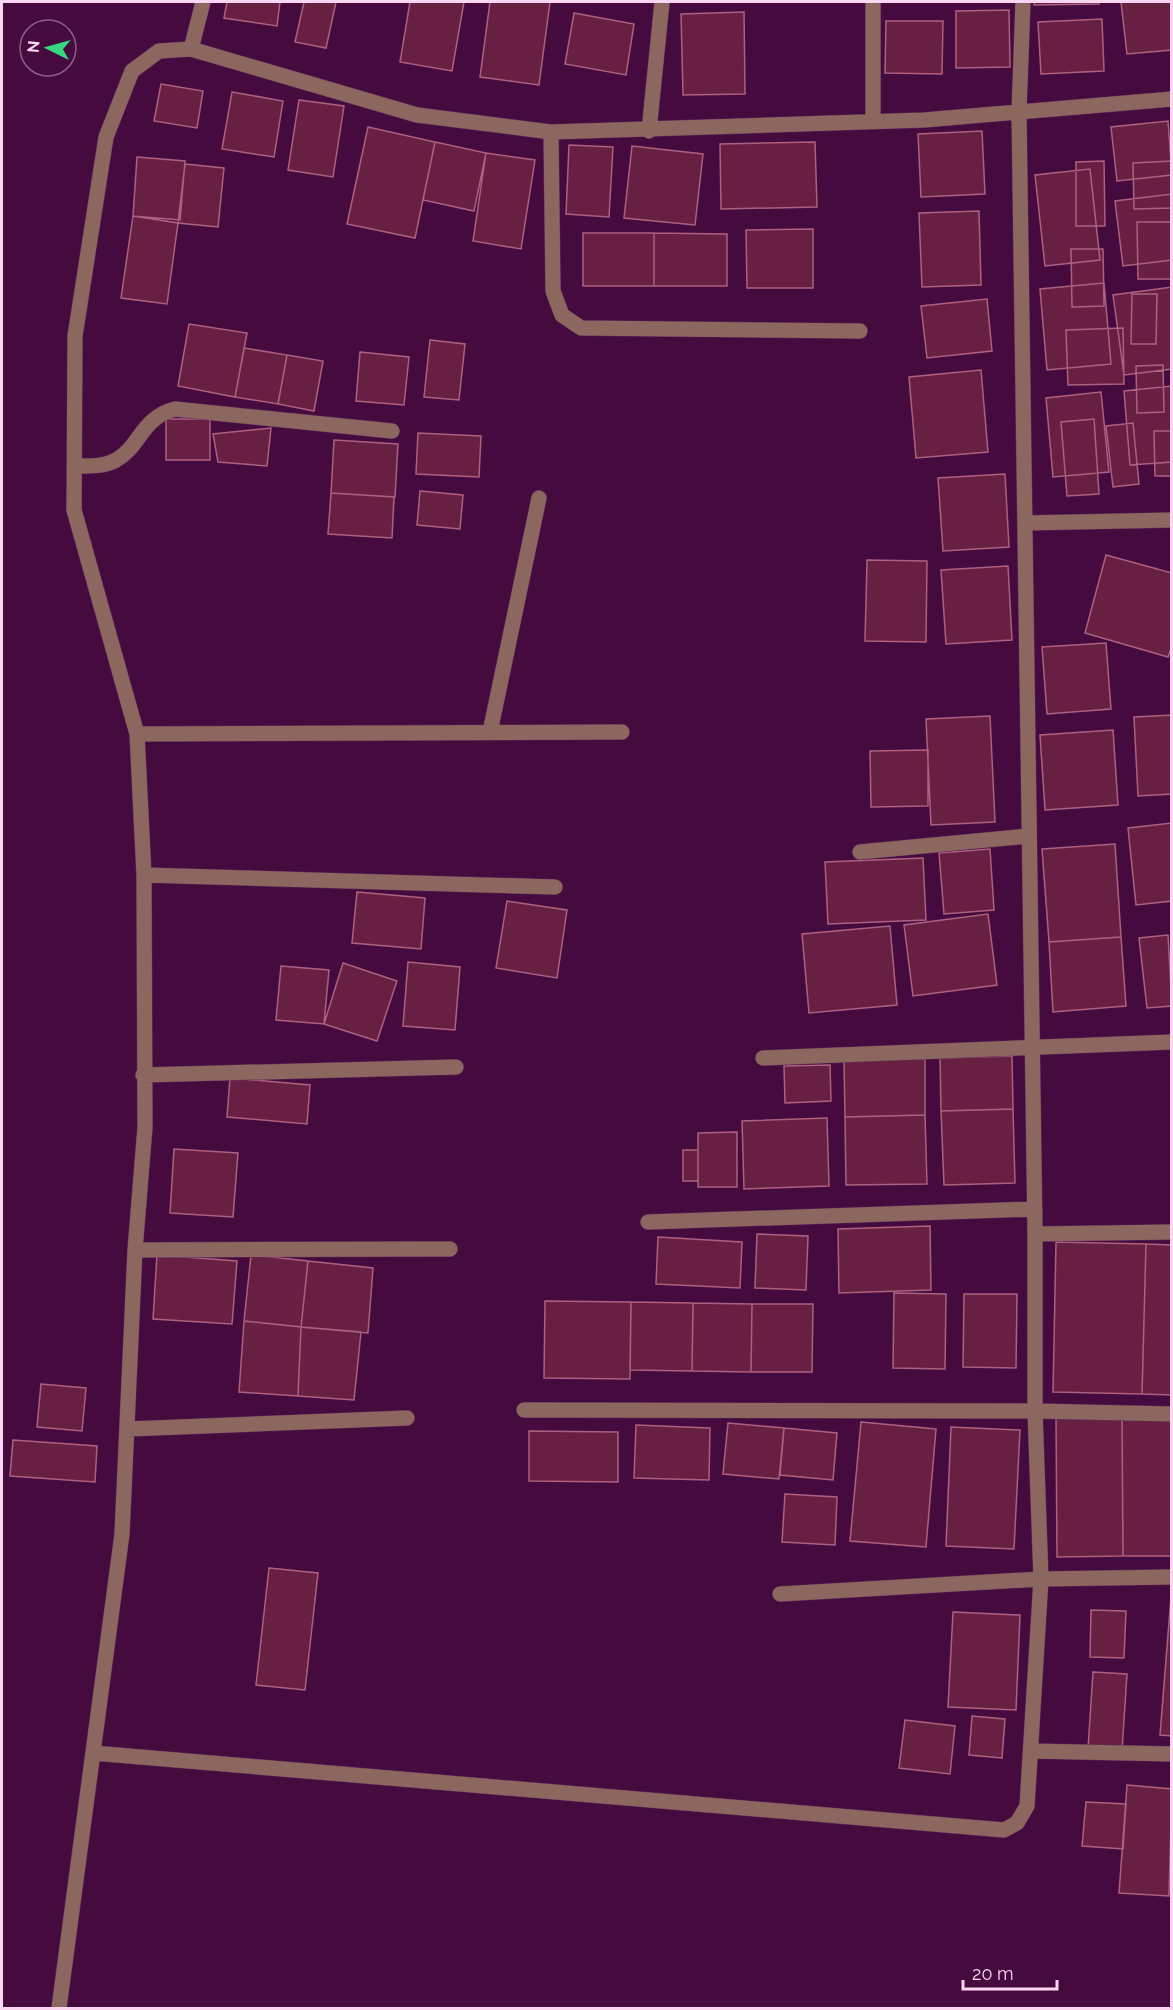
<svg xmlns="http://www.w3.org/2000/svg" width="1173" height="2010" font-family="Raleway,sans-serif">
<rect width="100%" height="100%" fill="#460b3e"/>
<path fill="#672042" stroke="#ae6081" stroke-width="1.5" d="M227,2H280L277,26L224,18Z
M304,2H336L326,48L295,42Z
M410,2H464L452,71L400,62Z
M490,2H550L539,85L480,77Z
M1034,2H1099V4L1034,5Z
M1121,2H1172V50L1127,54Z
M1009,10L1010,67L956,68V11Z
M744,12L745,94L683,95L681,14Z
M574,13L634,24L626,75L565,64Z
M1102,19L1104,71L1041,74L1038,22Z
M886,21H943L942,74L885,73Z
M161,84L203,91L197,128L154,121Z
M232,92L283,101L274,157L222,149Z
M299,100L344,106L333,177L288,170Z
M1168,121L1172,175L1117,181L1111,127Z
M368,127L435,142L415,238L347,224Z
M982,131L985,194L921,197L918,134Z
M435,142L486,153L474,211L423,200Z
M815,142L817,207L721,209L720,144Z
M569,145L613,147L609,217L566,214Z
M632,146L703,154L695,225L624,218Z
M486,153L535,160L521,249L473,241Z
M137,157L185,161L180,220L133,216Z
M1104,161L1105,226H1076V162Z
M1172,161V208L1134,209L1133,163Z
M185,164L224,168L218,227L178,223Z
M1090,169L1100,260L1045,266L1035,175Z
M1172,194V260L1123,266L1115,201Z
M979,211L981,285L922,287L919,213Z
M133,216L178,223L167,304L121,298Z
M1137,222H1172V279H1138Z
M813,229V288H747L746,230Z
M583,233H654V286H583Z
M654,233L727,234V286H654Z
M1071,249H1103L1104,306L1072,307Z
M1104,283L1111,364L1047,370L1040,289Z
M1172,287V369L1124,375L1113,295Z
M1132,294H1157L1156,344H1131Z
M987,299L992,351L927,358L921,306Z
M189,324L247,333L235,397L178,386Z
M1123,328L1124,384L1068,385L1066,330Z
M430,340L465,344L459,400L424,397Z
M244,348L287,355L278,404L235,397Z
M360,352L409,357L404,405L356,401Z
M287,355L323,361L314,411L278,404Z
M1163,365L1164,412L1137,413L1136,366Z
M981,370L988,452L916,458L909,377Z
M1172,386V462L1130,465L1124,391Z
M1101,392L1109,472L1053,477L1046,398Z
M166,419H210V460H166Z
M1094,419L1099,494L1067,496L1061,422Z
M1133,423L1139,484L1113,487L1106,426Z
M271,428L267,466L218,462L213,434Z
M1154,431H1172V476H1155Z
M418,433L481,436L479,477L416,474Z
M334,440L398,444L395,497L331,493Z
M1005,474L1009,547L943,551L938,478Z
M420,491L463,495L460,529L417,525Z
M331,493L394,497L392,538L328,534Z
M1106,555L1172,573V646L1168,657L1085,633Z
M867,560L927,561L926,642L865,641Z
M1008,566L1012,640L946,644L941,570Z
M1106,643L1111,709L1047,714L1042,647Z
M1172,715V794L1138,796L1134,717Z
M990,716L995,822L931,825L926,719Z
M1113,730L1118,805L1045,810L1040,735Z
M928,750V806L871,807L870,751Z
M1172,823V901L1136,905L1128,828Z
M1115,844L1121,937L1049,942L1042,849Z
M990,849L994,910L944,914L939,853Z
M923,858L926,920L828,924L825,862Z
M357,892L425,898L421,949L352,943Z
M507,901L567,910L557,978L496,968Z
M988,914L997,985L913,996L904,925Z
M890,926L897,1005L809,1013L802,934Z
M1168,935L1172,1006L1147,1008L1139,938Z
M1121,937L1126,1006L1053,1012L1049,942Z
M408,962L460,967L455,1030L403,1026Z
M343,963L397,981L377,1041L324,1024Z
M281,966L329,970L324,1024L276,1020Z
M1012,1056L1013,1109L941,1111L940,1058Z
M925,1059V1115L845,1117L844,1060Z
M830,1065L831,1101L785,1103L784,1066Z
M230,1078L310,1085L307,1124L227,1117Z
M1013,1109L1015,1183L944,1185L941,1111Z
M925,1115L927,1184L846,1185L845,1117Z
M827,1118L829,1186L744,1189L742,1121Z
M737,1132V1187H698V1133Z
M174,1149L238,1153L233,1217L170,1213Z
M683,1150H698V1181H683Z
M930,1226L931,1290L839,1293L838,1229Z
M757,1234L808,1236L806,1290L755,1288Z
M658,1237L742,1242L740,1288L656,1284Z
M1056,1242L1146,1244L1142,1394L1053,1392Z
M1146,1244L1172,1245V1395L1142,1394Z
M157,1255L237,1261L232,1324L153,1319Z
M251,1255L308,1261L301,1327L244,1321Z
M308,1261L373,1268L368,1333L301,1327Z
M894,1293L946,1294L945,1369L893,1368Z
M964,1294H1017L1016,1368L963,1367Z
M545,1301L631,1302L630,1379L544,1378Z
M631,1302L693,1303L692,1371L630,1370Z
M693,1303L752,1304L751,1372L692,1371Z
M752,1304H813L812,1372H751Z
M244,1321L301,1327L298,1396L239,1392Z
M301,1327L361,1332L354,1400L298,1396Z
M41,1384L86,1388L82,1431L37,1427Z
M1056,1417H1122L1123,1556L1057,1557Z
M1122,1417H1172V1556H1123Z
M861,1422L936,1429L926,1547L850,1541Z
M728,1423L784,1428L779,1479L723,1474Z
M636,1425L710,1428L709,1480L634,1478Z
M951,1427L1020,1430L1014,1549L946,1546Z
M784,1428L837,1433L833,1480L780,1475Z
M529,1431L618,1432V1482L529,1481Z
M13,1440L97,1446L95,1482L10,1476Z
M785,1494L837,1497L835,1545L782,1542Z
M269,1568L318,1573L305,1690L256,1685Z
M1171,1597H1172V1736L1160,1735Z
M1091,1610L1126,1611L1124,1658L1090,1657Z
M953,1612L1020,1615L1016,1710L948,1707Z
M1093,1672L1127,1674L1122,1751L1088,1749Z
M972,1716L1005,1719L1002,1758L969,1755Z
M905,1720L955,1726L950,1774L899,1768Z
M1127,1785L1172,1789L1169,1896L1119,1893Z
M1086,1802L1126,1804L1123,1849L1082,1846Z"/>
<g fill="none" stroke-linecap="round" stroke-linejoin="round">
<defs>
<path id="minor" d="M191,49L203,2
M873,122V2
M649,131L662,2
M551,132L553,291L562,315L581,328L860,331
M74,466C88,466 104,467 116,460C140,447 141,418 175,409L392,431
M1025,523L1172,520
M490,732L539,498
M137,734L622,732
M860,852L1028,836
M144,875L555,887
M763,1058L1172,1042
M143,1075L456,1067
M648,1222L1035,1209
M1035,1234L1172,1232
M135,1250L450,1249
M524,1410L1035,1411L1172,1414
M128,1429L407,1418
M780,1594L1041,1579L1172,1577
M1031,1751L1172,1754
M93,1753L1004,1830L1017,1823L1027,1806L1041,1579L1035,1411V1234L1019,112L1023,2
M59,2008L122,1534L135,1250L145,1127L144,875L137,734L74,510L75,336L106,137L132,71L159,51L191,49L417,115L551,132L924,120L1172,99"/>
</defs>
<use href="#minor" stroke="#632b5b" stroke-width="16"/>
<use href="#minor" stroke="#8b675f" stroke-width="15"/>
</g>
<rect width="1173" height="2010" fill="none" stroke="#fad6f2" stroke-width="6"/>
<g transform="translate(48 48) rotate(275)"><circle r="28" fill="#460b3e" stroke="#8e5c86" stroke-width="1.5"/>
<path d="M0-4.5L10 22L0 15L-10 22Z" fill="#36d880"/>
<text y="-9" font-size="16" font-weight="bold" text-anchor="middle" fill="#fad6f2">N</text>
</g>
<path d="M963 1980v9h94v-9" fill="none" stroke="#fad6f2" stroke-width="3"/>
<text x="972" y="1980" font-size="18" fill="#fad6f2" stroke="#460b3e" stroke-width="4.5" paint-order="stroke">20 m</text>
</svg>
